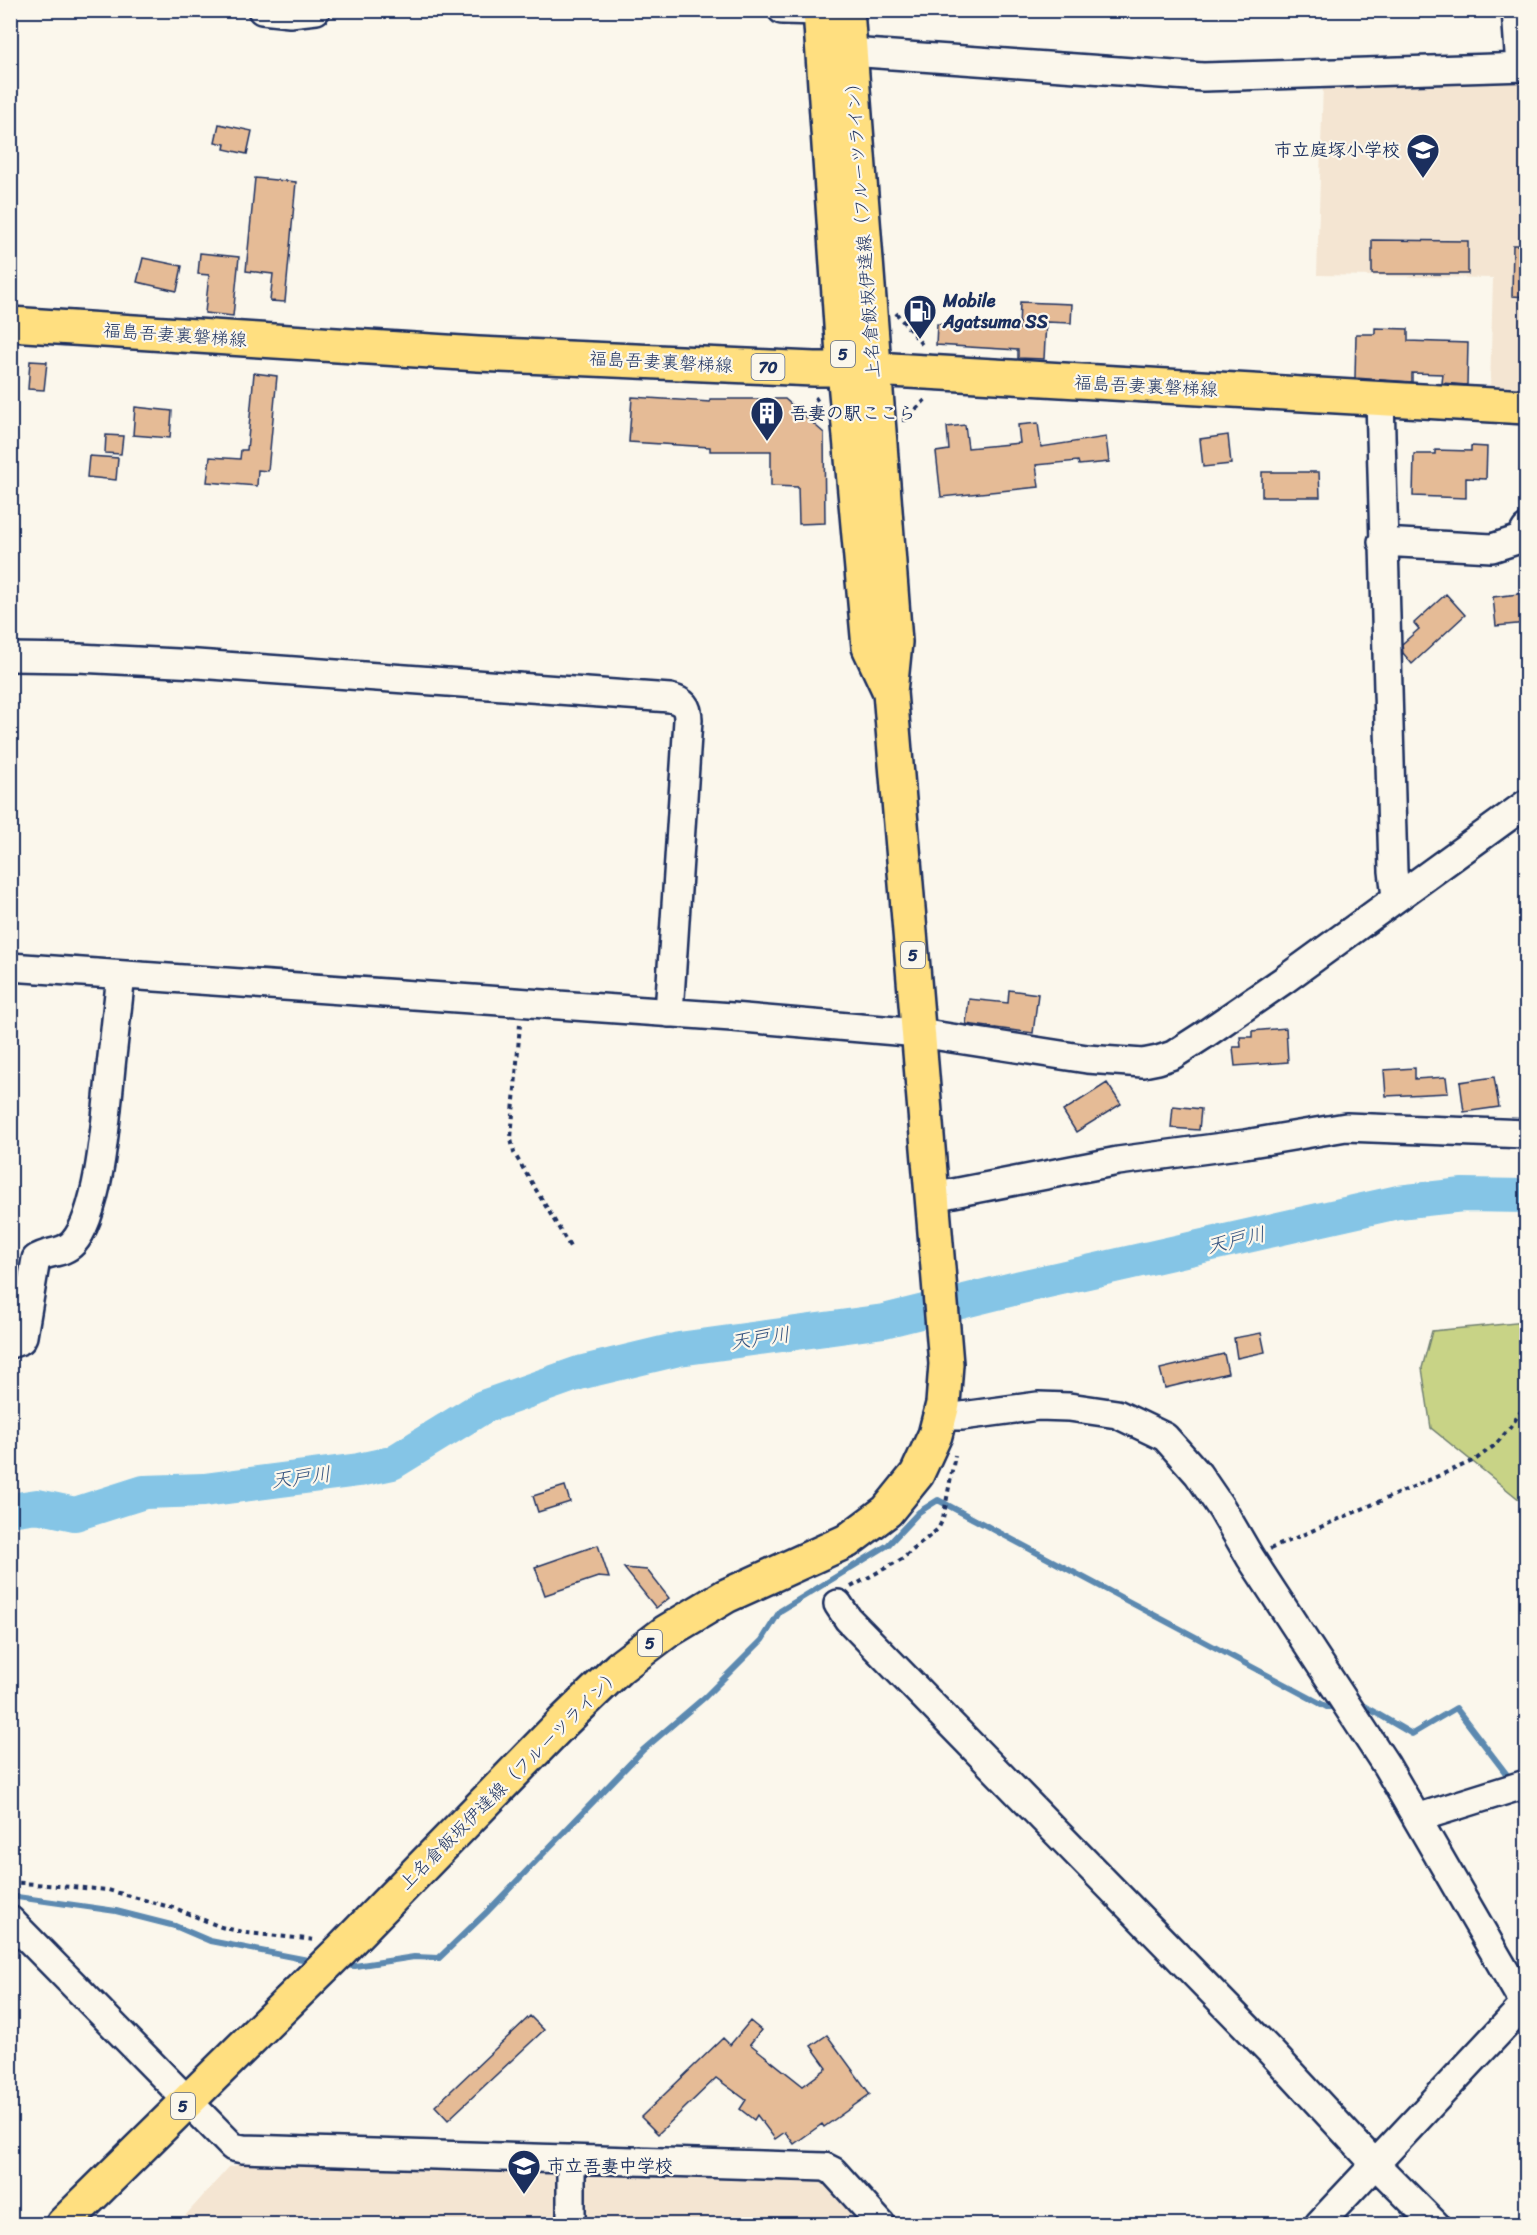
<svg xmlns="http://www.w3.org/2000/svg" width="1537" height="2235" font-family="Sriracha,'Klee One',sans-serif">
<rect width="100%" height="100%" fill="#fbf7ec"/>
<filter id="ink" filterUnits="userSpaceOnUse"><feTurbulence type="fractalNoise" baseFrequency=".0167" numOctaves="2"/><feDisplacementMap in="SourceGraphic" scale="12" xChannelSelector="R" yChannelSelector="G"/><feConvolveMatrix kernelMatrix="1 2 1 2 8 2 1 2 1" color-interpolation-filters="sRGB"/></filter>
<g filter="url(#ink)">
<path fill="#f4e5d2" d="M1526,75V392L1490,390L1493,278L1317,275L1323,83Z
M270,2157L822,2173L875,2224H182L183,2218L229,2167Z"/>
<path fill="#c8d386" stroke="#728172" stroke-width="1.5" d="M1526,1322V1505L1431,1428L1422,1368L1432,1331Z"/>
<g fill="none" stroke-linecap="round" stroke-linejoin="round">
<path stroke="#5b89b0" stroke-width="6" d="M1356,1706H1364L1412,1734L1456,1708L1511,1780
M10,1896L116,1911L175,1926L210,1941L313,1961
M341,1965L355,1966L414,1957L439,1958L488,1911L643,1750L705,1697L762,1640L780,1611L888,1545L919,1512L938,1500L1327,1707H1340"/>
<path stroke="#85c5e6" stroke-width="34" d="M10,1510L37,1506L75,1514L144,1492L204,1490L359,1470L392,1463L483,1407L579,1373L679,1349L884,1321L1021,1287L1398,1202L1463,1195L1526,1196"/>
</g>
<path fill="#e5bb96" stroke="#1b2f5e" stroke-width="1.5" d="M219,124L252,131L247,154L224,149L225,144L215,142Z
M255,178L296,182L285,302L270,301L273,274L246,271Z
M1372,240L1468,241V274H1372Z
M1513,245H1527V297L1512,296Z
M200,253L239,257L233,316L205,313L209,275L198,274Z
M143,258L182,266L177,291L137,282Z
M1020,302L1072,304L1071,323L1046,322L1044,359L1018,358V350L936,345L937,324L1019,329Z
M1375,328L1408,329V341L1468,343L1467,385L1442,383L1443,374L1412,373V382L1355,378L1356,334H1375Z
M30,361L47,362L44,390L28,389Z
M254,373L277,376L268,471L258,470L257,486L207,482L210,457L240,459L241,450H247Z
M632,397L710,402V399H785L824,433L825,523L799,524L798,487L771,486V451H710V447L629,442Z
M135,407L172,411L170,438L133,435Z
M1038,423L1041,447L1106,437L1109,462L1079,465L1078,461L1036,465L1039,487L941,497L936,452L949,450L947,427L965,425L968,448L1020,443L1018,425Z
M106,435L123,436L121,454L105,453Z
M1228,435L1231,464L1203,467L1200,439Z
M1471,446L1487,447L1486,479L1466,478V498L1413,496L1414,454H1435V450L1471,451Z
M89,456L118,458L116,480L87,477Z
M1262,472H1319L1320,497H1262Z
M1527,593V623L1496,626L1493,597Z
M1446,594L1465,615L1412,664L1403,653L1402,644L1419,629L1414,623Z
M1009,990L1038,994L1033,1033L966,1024L969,999L1008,1003Z
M1286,1028L1288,1062L1235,1066L1233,1047H1241L1240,1037H1252V1031Z
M1415,1068V1079L1446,1077L1448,1093L1386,1096L1384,1070Z
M1494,1077L1499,1107L1464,1112L1460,1082Z
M1107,1083L1121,1104L1076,1132L1063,1111Z
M1173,1106L1201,1109L1199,1130L1171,1128Z
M1261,1333L1265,1352L1237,1358L1234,1338Z
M1224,1354L1228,1373L1165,1388L1160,1369Z
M565,1486L570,1502L538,1512L533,1496Z
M598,1545L609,1578L598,1577L545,1595L535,1567Z
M624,1568L647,1570L669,1598L656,1608Z
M530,2016L544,2030L448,2120L435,2106Z
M750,2021L761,2030L750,2044L803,2086L827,2068L811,2046L827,2035L870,2094L824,2127L822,2124L794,2144L785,2132L775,2139L757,2115L754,2120L740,2109L746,2100L716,2078L658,2134L641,2117L723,2038L730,2045Z"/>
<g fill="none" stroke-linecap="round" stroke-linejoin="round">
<defs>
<path id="minor" d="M262,10L290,13L316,10
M782,10L820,11
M1516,10L1520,67
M850,52L1203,77L1526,67
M1380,399L1393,871L1396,897
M1382,542L1492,548L1520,539L1526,529
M10,657L78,658L197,664L670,698C683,701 688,706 688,720L669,1013
M10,967L732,1017L919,1033L1087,1059L1143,1063L1158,1060L1173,1055L1204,1035L1284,980L1526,804
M933,1197L1118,1161L1245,1144L1346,1127L1526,1134
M10,1344L21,1340L23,1336L36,1259C47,1251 63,1254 73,1243C102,1211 107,1101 112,1057C115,1029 118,1002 121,975
M940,1416H962L1038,1406L1069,1407L1117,1414L1165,1437L1198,1474L1222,1509L1250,1557L1386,1765L1526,2007
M838,1604L848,1619L1270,2051L1375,2164L1435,2224
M1417,1818L1526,1784
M10,1920L233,2147L243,2149L825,2167L833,2171L881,2224
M571,2159V2224
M1319,2224L1526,2003"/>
<path id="major" d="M820,10L844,370L869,647L890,692
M10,324L478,354L814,369H874L1526,407
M63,2224L342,1949L562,1723L620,1667L666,1632L726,1596L847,1541L887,1511L917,1474L935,1435L943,1404L946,1364L890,692L895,642L847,10"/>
</defs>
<use href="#minor" stroke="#1b2f5e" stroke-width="32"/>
<use href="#major" stroke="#1b2f5e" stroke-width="38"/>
<path stroke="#1b2f5e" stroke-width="4" stroke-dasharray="4.5 4.5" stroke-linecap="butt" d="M896,313L924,347
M815,397L821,407
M902,420H905L927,398
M520,1024L511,1139L514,1153L572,1250
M1270,1549L1475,1460L1495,1445L1509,1429L1526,1404
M851,1587L902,1559L938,1529L943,1519L955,1455
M10,1882L108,1890L177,1909L221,1927L247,1933L316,1940"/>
<use href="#minor" stroke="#fbf7ec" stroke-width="27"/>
<use href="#major" stroke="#ffdf80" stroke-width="33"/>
</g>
</g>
<defs>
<symbol id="school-pin" viewBox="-11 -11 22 30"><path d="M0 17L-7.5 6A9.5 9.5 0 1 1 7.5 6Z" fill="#1b2f5e" stroke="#fbf7ec"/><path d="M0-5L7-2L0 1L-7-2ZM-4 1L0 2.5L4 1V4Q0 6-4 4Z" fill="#fff"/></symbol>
<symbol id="fuel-pin" viewBox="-11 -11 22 30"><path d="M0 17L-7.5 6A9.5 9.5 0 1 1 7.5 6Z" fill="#1b2f5e" stroke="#fbf7ec"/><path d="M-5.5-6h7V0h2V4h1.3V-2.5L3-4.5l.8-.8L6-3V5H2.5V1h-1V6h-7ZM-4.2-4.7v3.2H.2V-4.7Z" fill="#fff"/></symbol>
<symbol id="building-pin" viewBox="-11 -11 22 30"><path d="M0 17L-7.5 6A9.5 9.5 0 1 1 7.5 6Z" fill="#1b2f5e" stroke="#fbf7ec"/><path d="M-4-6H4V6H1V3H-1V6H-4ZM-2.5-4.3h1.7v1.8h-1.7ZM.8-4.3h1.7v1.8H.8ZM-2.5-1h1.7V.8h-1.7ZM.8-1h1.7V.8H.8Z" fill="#fff"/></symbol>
</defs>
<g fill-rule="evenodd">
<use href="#school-pin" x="1404" y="131" width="38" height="52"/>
<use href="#fuel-pin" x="901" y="292" width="38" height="52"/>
<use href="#building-pin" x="748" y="394" width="38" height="52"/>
<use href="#school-pin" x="505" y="2147" width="38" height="52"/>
</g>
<g text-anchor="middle" stroke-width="4.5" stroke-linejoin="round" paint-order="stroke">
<g fill="#fbf7ec" stroke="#5e6b89" stroke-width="1.5">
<rect x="831" y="341" width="24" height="26" rx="4.5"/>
<rect x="751.5" y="354" width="33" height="26" rx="4.5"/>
<rect x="901" y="942" width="24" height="26" rx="4.5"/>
<rect x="638" y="1630" width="24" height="26" rx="4.5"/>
<rect x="171" y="2093" width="24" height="26" rx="4.5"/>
</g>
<g font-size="16" font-weight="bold" fill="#1b2f5e">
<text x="843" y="360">5</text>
<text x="768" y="373">70</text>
<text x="913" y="961">5</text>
<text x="650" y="1649">5</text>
<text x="183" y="2112">5</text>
</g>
<g font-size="18" font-weight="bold" fill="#1b2f5e" stroke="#fbf7ec" text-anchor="start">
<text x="1400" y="156" text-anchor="end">市立庭塚小学校</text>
<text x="943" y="307">Mobile<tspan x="943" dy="21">Agatsuma SS</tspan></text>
<text x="790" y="419">吾妻の駅ここら</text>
<text x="547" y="2172">市立吾妻中学校</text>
</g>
<g font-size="18" fill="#1b2f5e" stroke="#fbf7ec">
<text transform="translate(863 226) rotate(-94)" y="6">上名倉飯坂伊達線（フルーツライン）</text>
<text transform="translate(175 335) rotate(4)" y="6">福島吾妻裏磐梯線</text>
<text transform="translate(661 362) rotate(3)" y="6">福島吾妻裏磐梯線</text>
<text transform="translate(1146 386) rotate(3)" y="6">福島吾妻裏磐梯線</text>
<text transform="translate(510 1779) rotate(-45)" y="6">上名倉飯坂伊達線（フルーツライン）</text>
</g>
<g font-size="20" font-style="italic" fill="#365480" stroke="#fbf7ec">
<text transform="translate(1236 1240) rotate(-13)" y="7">天戸川</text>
<text transform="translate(760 1338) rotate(-8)" y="7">天戸川</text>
<text transform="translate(301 1477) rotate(-7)" y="7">天戸川</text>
</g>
</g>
<rect width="1537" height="2235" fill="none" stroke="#fbf7ec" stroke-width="36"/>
<rect x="18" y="18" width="1501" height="2199" fill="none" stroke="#1b2f5e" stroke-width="2" filter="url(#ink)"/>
</svg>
